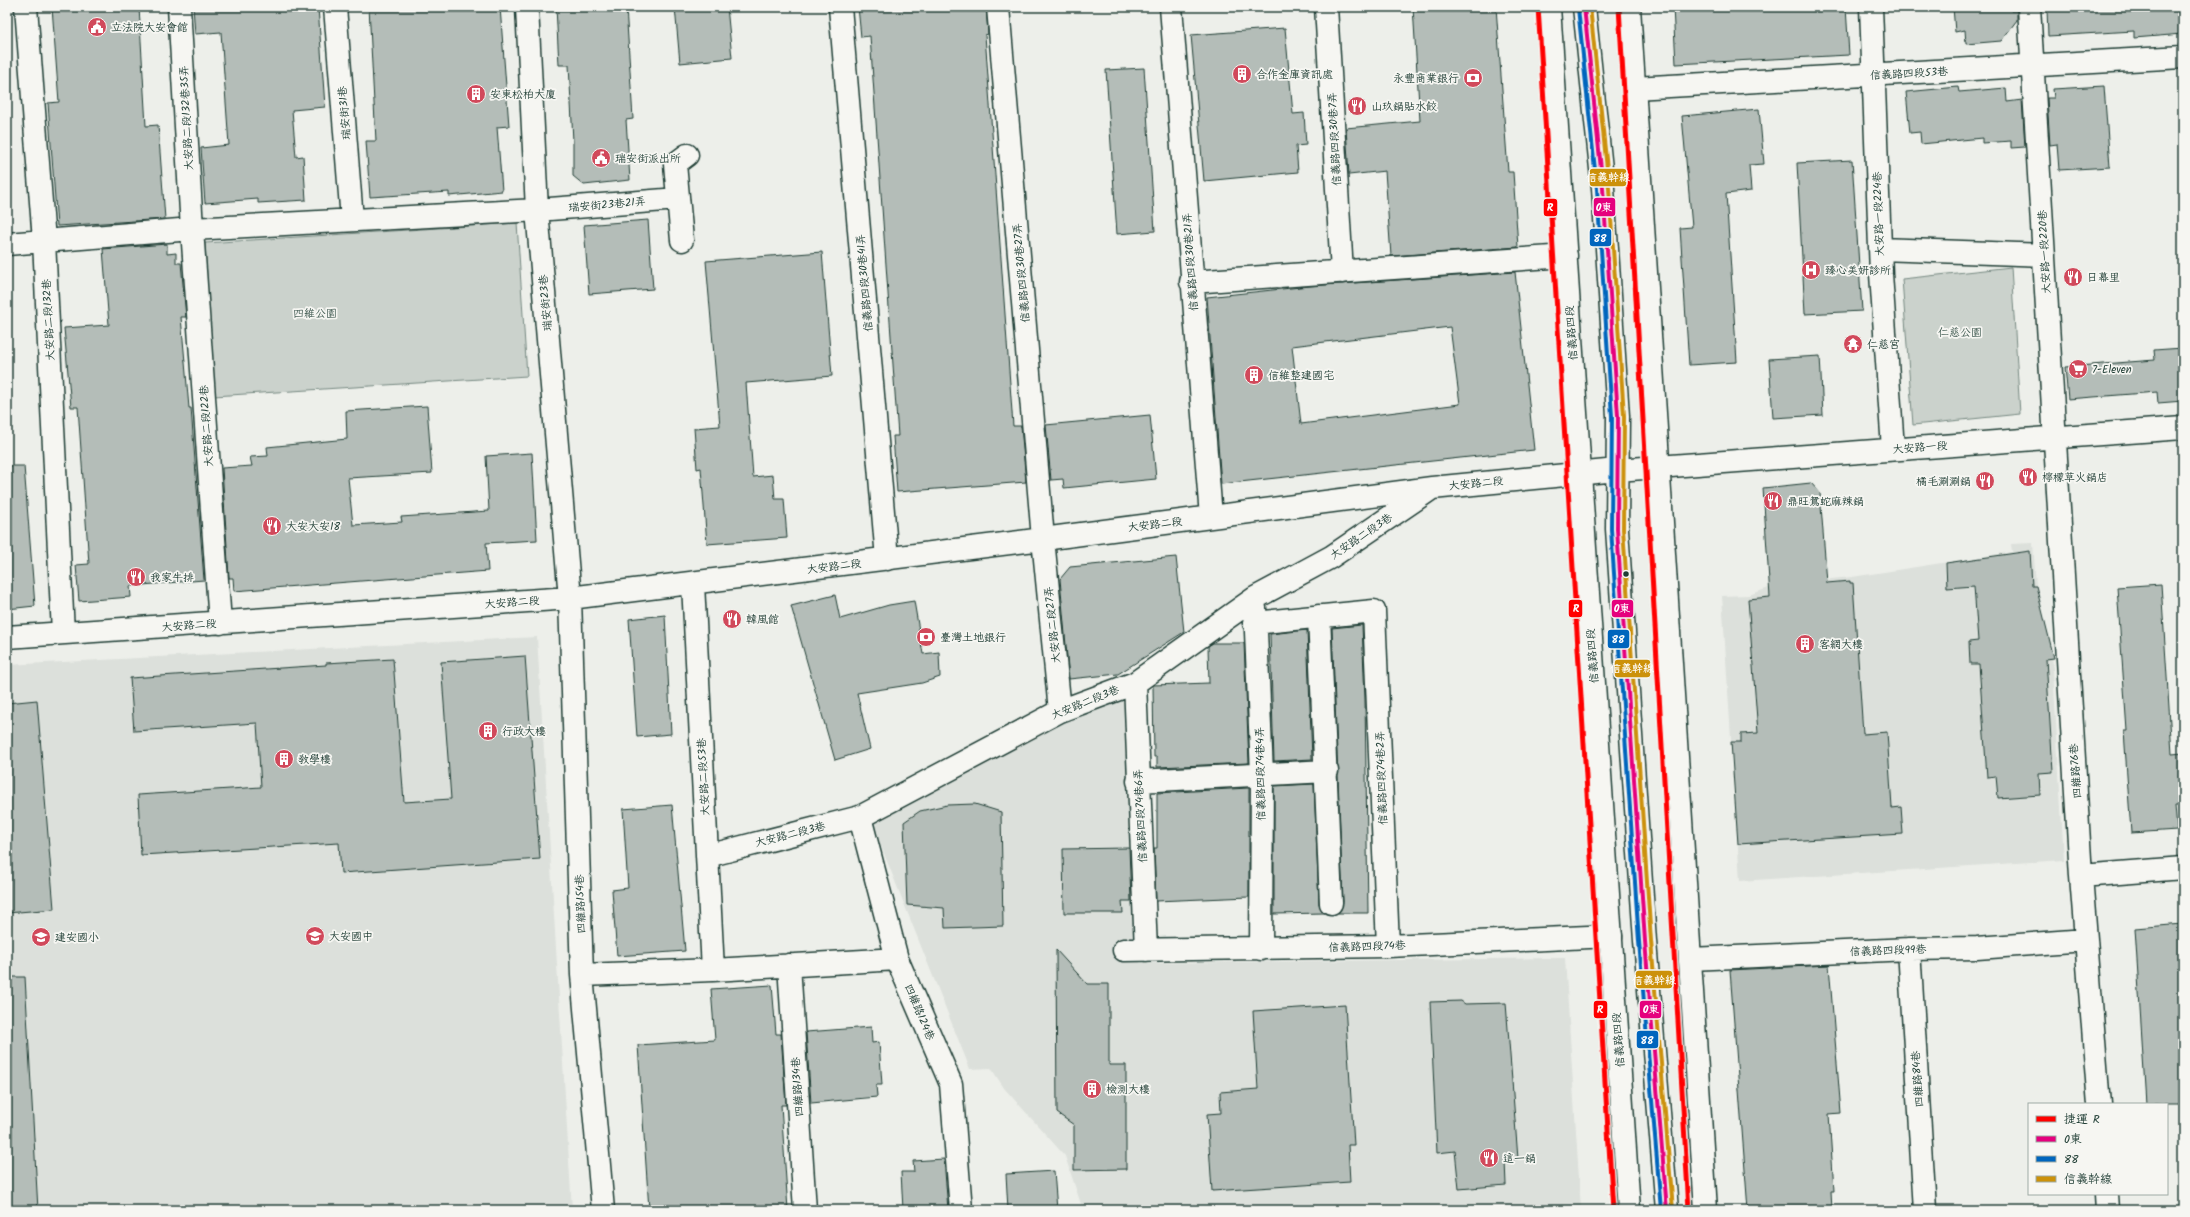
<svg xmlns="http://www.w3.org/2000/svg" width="2190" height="1217" font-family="Kalam,'LXGW WenKai TC',sans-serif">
<rect width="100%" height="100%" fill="#edefea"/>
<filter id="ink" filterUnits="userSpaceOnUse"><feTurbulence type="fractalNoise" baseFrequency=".025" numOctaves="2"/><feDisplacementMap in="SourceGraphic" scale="8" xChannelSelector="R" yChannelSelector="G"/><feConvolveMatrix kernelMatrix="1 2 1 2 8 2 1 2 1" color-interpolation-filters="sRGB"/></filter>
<g filter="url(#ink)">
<path fill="#dce0db" d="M2033,543L2036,586L2052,653L2064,860L1740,881L1722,596L1749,595L1780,584L1852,577L2012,552L2011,544Z
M537,637L572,1210H7V665Z
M1134,688L1140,963L1565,958L1581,1210H1083L1065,1156L1004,1088L991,1068L970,1069L873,826L881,813Z"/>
<path fill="#cbd2cc" stroke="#758880" d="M517,223L527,376L214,396L205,243Z
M2011,267L2020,414L1913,425L1902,279Z"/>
<path fill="#b4bdb8" stroke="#1f3d34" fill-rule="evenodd" d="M52,7H139L146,126L158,125L165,219L57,226L48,103L59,102Z
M193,7H318L325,107L292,110L296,157L303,156L306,200L258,203V199L205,203L201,148L229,145L221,32L195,34Z
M369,7H500L509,126L497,127L502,191L449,196V192L370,197L366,141H376Z
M556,7H626L633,119L626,120L630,180L584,185L573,176V141L569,65H559Z
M675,7H727L732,58L680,63Z
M858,7H986L988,34L985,35L1013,426H1021L1026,482L897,492L893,436H898L870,36L861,37Z
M1413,7H1496L1508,172H1513L1518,247L1391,256L1385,171L1349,175L1346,128L1420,121Z
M1673,7H1846L1849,55L1676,64Z
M1953,7H2010L2011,11H2017V20L2001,41L1966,44L1965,30L1955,32Z
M2068,7H2183V34L2134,38V31L2048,36L2047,9Z
M1285,28L1293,114L1304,113L1306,145L1296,146L1298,172L1204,181L1191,35Z
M1144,68L1155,231L1117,234L1106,70Z
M2104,86L2110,167L2059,170L2057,144L2050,145L2047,98H2054L2053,89Z
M1958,87L1959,92L2006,88L2007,102L2022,100L2025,147L2011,148V141L1982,143V138L1921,144L1920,132L1910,133L1906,92Z
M1759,109L1764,164L1749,165L1751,191L1726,194L1737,362L1689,365L1680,228L1692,227L1682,116Z
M1852,160L1862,311L1805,314L1797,163Z
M648,220L653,289L589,294L584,225Z
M167,244V254L176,253V263H181L186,317H181L189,408H191L204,580L130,586L131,597L79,601L76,565L89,564L78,407H71L64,328L109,325L103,249Z
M822,252L832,376L746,383L753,477L773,475L775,499H784L787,538L707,544L701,468L697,469L694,428L720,426L706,261Z
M1515,272L1534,450L1221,484L1207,297L1310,286ZM1450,327L1460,404L1301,424L1292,346Z
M2183,348V401L2158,403L2157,392L2068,399L2065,367L2155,360L2154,350Z
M1820,356L1823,415L1773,418L1769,359Z
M427,406L432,473L348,478L353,525L402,522L401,517L489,511L486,456L532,453L537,540L486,543L488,571L234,591L233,578H229L222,468L252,466L250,457L268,456L267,447L347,439L346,411Z
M1150,415L1156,479L1064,488L1063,479L1051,480L1046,425Z
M7,466H24L35,606L7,609Z
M1811,483L1820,493L1827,583L1850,581V583H1853L1863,734L1887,732L1892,808L1901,807L1903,834L1738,844L1731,742H1741V734L1758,733L1748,599L1770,597L1763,488Z
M2030,551L2032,586H2036L2054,658L2046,659L2053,772L2039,773L2040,795L1998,798L1996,776L1987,777L1979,664H1970L1969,642L1978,641L1974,586L1947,588L1946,563Z
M1176,557L1184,632L1118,674L1069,679L1060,579L1070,567Z
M2161,584L2172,754L2183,753V806H2175L2177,830L2131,833L2124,731H2127L2117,587Z
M835,595L840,619L889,605L914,601L923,654L939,652L940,677L922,683L857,693L870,749L835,760L791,606Z
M665,615L671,734L637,737L629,619Z
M1362,625L1365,700L1368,913H1338L1343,902L1332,628Z
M1307,630L1312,759L1274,761L1270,634Z
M1213,643H1244L1249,763L1157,767V757H1154L1153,685L1209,683L1208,646Z
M525,656L540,859L341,873L339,843L141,855L138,795L261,787L257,723L134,731L130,678L326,665V663L393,659L404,802L451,799L441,662Z
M37,700L54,909L7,913V703Z
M1314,784L1319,904L1324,913L1274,914V786Z
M1249,788V897L1156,901L1154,848H1157V793Z
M975,804L1001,812L1003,926L945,928L944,908L907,905L904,822L920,811L947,805Z
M672,805L685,951L617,956L612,890L628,888L623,809Z
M1129,848L1131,901H1122L1123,913H1064L1063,849Z
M2183,924V1104H2146L2135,928Z
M1056,950L1087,984H1109V1065H1126V1169L1074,1170V1125L1057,1113Z
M1829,965L1841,1113L1829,1114L1834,1191H1831L1832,1210H1748L1730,970Z
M7,977H25L38,1210H7Z
M772,985L776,1034H781L786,1105H781L788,1210H649L638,1045L715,1040L711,989Z
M1461,1001L1465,1004L1506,1003L1518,1159L1505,1161L1506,1185L1459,1189L1455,1151L1437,1153L1430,1002Z
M1345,1005L1354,1145H1348L1350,1182L1212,1191L1207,1114L1221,1113L1220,1092L1258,1089L1253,1011Z
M871,1027L872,1043L879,1042L882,1085H876L877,1097L811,1103L806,1032Z
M944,1159L948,1210H903L901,1172H914L913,1161Z
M1054,1171L1057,1210H1008L1006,1174Z"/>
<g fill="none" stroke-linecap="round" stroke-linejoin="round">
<defs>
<path id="minor" d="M26,7L44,241L63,633
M179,7L192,229L220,623
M335,7L352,220
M527,7L537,210L570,598L582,975L603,1210
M840,7L887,559
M998,7L1043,539L1060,711
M1171,7L1211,517
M1326,7L1342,272
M1584,7L1603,188L1618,416L1617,529L1645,941L1667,1210
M1871,7L1881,274L1893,449
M2029,7L2081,876L2099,1104
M1634,88L2183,57
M682,240L675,164L687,155
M7,244L192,229L537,210L678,199
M1880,249L2044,255
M1191,282L1566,256
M693,584L713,970
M1255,608L1262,774L1261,949
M1319,616L1331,903
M1254,623L1374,611L1388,946
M7,637L570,598L1043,539L1432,488L1617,470L2183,428
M1135,683L1146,950
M1138,781L1327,771
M860,817L897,959L951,1084L961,1210
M707,856L860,817L1060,711L1135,683L1255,598L1331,557L1428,491
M2081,876L2183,868
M1909,949L1925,1210
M1124,950L1388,946L1611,936
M1690,959L1909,949L1977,948L2086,940
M789,965L805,1210
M582,975L713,970L897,959
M2107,1194L2108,1210"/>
<path id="major" d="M1549,7L1629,1210
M1629,7L1706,1210"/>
</defs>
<use href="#minor" stroke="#1f3d34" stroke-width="25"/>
<use href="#major" stroke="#1f3d34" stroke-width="25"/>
<use href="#minor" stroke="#f6f6f2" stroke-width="22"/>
<use href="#major" stroke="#f6f6f2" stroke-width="22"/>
<defs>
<path id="bus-1" d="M1584,7L1603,188L1618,416L1617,529L1645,941L1667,1210"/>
<path id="bus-2" d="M1578,8L1597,189L1612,416L1611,529L1639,941L1661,1210"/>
<path id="bus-3" d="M1590,7L1609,188L1624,416L1623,529L1651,941L1673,1210"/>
</defs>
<use href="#bus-1" stroke="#f6f6f2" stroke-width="7"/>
<use href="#bus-2" stroke="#f6f6f2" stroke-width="7"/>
<use href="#bus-3" stroke="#f6f6f2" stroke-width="7"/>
<use href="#bus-1" stroke="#e5007d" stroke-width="4"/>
<use href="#bus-2" stroke="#0065bd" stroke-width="4"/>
<use href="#bus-3" stroke="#cc910a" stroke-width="4"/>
<defs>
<path id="metro-1" d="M1538,7L1613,1210
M1619,7L1689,1210"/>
</defs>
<use href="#metro-1" stroke="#f6f6f2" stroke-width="8"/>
<use href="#metro-1" stroke="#f00" stroke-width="5"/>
</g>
</g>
<defs>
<symbol id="civic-disc" viewBox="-11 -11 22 22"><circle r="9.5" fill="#d1495b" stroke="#f6f6f2"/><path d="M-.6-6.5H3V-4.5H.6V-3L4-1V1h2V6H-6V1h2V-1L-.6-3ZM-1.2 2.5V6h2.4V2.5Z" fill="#fff"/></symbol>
<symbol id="building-disc" viewBox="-11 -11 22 22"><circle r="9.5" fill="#d1495b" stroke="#f6f6f2"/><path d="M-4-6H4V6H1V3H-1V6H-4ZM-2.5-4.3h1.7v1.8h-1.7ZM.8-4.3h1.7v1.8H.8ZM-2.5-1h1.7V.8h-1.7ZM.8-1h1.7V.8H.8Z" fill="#fff"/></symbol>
<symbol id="bank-disc" viewBox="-11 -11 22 22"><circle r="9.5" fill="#d1495b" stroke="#f6f6f2"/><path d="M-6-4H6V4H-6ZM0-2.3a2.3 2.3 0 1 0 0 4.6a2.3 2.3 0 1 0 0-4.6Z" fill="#fff"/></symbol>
<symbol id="restaurant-disc" viewBox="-11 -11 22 22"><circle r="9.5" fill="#d1495b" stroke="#f6f6f2"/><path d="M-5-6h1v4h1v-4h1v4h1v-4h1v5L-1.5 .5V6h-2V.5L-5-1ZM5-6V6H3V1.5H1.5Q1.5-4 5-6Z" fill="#fff"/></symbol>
<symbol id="hospital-disc" viewBox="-11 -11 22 22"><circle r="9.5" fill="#d1495b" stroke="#f6f6f2"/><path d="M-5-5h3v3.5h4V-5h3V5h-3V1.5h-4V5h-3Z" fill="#fff"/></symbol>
<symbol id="temple-disc" viewBox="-11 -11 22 22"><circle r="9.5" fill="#d1495b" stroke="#f6f6f2"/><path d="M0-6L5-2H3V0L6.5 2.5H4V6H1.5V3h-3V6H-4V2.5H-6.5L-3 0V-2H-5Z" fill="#fff"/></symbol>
<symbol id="supermarket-disc" viewBox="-11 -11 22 22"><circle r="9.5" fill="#d1495b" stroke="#f6f6f2"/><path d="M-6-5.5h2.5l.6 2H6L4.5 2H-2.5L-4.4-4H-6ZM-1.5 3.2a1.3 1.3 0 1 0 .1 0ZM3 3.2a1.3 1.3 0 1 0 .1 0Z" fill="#fff"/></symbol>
<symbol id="school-disc" viewBox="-11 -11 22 22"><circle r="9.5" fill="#d1495b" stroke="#f6f6f2"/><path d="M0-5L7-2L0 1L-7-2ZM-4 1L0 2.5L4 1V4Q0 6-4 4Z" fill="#fff"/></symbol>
</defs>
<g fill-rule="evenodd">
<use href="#civic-disc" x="86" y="16" width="22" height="22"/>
<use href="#building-disc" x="1231" y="63" width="22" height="22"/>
<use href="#bank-disc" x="1462" y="67" width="22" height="22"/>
<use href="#building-disc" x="465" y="83" width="22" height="22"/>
<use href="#restaurant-disc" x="1346" y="95" width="22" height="22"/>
<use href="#civic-disc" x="590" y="147" width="22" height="22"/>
<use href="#hospital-disc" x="1800" y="259" width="22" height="22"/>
<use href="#restaurant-disc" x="2062" y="266" width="22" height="22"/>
<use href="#temple-disc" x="1842" y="333" width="22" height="22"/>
<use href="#supermarket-disc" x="2067" y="358" width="22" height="22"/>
<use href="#building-disc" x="1243" y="364" width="22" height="22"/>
<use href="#restaurant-disc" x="2017" y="466" width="22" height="22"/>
<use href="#restaurant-disc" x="1974" y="470" width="22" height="22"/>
<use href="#restaurant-disc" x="1762" y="490" width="22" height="22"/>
<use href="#restaurant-disc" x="261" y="515" width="22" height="22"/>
<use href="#restaurant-disc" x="125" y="566" width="22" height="22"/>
<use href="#restaurant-disc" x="721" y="608" width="22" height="22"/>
<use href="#bank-disc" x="915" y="626" width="22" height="22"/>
<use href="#building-disc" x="1794" y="633" width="22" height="22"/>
<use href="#building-disc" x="477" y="720" width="22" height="22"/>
<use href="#building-disc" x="273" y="748" width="22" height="22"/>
<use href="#school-disc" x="304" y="925" width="22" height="22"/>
<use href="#school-disc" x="30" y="926" width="22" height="22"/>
<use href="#building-disc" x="1081" y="1078" width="22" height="22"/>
<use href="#restaurant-disc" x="1478" y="1147" width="22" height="22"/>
</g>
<circle fill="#1f3d34" stroke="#f6f6f2" stroke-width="1.5" cx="1626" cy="574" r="3.5"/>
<g text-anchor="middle" stroke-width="3.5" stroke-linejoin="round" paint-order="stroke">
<g font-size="11" fill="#1f3d34" stroke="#f6f6f2" text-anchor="start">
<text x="111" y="31">立法院大安會館</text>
<text x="1256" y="78">合作金庫資訊處</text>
<text x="1459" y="82" text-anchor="end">永豐商業銀行</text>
<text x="490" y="98">安東松柏大廈</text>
<text x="1371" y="110">山玖鍋貼水餃</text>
<text x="615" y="162">瑞安街派出所</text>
<text x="1825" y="274">臻心美妍診所</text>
<text x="2087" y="281">日幕里</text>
<text x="1867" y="348">仁慈宮</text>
<text x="2092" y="373">7-Eleven</text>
<text x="1268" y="379">信維整建國宅</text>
<text x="2042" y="481">檸檬草火鍋店</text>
<text x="1971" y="485" text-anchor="end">橘毛涮涮鍋</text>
<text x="1787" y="505">鼎旺鴛蛇麻辣鍋</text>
<text x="286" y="530">大安大安18</text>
<text x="150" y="581">我家牛排</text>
<text x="746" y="623">韓風館</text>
<text x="940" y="641">臺灣土地銀行</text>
<text x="1819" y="648">客網大樓</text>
<text x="502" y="735">行政大樓</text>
<text x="298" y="763">教學樓</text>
<text x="329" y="940">大安國中</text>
<text x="55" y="941">建安國小</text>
<text x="1106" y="1093">檢測大樓</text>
<text x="1503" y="1162">這一鍋</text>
</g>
<g font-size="11" fill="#1f3d34" stroke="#f6f6f2">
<text transform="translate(1909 73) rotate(-3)" y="4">信義路四段53巷</text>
<text transform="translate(344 113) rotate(-95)" y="4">瑞安街31巷</text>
<text transform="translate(186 118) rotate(-93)" y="4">大安路二段132巷35弄</text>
<text transform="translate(1334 139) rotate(-93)" y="4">信義路四段30巷7弄</text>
<text transform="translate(607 204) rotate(-5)" y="4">瑞安街23巷21弄</text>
<text transform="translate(1878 214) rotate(-92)" y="4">大安路一段224巷</text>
<text transform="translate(2044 252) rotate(-93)" y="4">大安路一段220巷</text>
<text transform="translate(1190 262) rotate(-94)" y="4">信義路四段30巷21弄</text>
<text transform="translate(1021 273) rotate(-95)" y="4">信義路四段30巷27弄</text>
<text transform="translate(864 283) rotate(-95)" y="4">信義路四段30巷41弄</text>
<text transform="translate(545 303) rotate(-95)" y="4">瑞安街23巷</text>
<text transform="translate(48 320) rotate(-93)" y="4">大安路二段132巷</text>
<text transform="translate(1571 333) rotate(-94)" y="4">信義路四段</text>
<text transform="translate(206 426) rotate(-94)" y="4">大安路二段122巷</text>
<text transform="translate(1920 447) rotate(-4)" y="4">大安路一段</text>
<text transform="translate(1476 483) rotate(-6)" y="4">大安路二段</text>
<text transform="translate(1155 524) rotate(-7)" y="4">大安路二段</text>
<text transform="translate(1361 536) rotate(-34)" y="4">大安路二段3巷</text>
<text transform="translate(834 566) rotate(-7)" y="4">大安路二段</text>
<text transform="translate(512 602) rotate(-4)" y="4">大安路二段</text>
<text transform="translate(189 625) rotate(-4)" y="4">大安路二段</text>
<text transform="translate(1052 625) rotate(-96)" y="4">大安路二段27弄</text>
<text transform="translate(1592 656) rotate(-94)" y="4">信義路四段</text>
<text transform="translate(1085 702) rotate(-22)" y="4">大安路二段3巷</text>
<text transform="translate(2075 771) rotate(-94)" y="4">四維路76巷</text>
<text transform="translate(1260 774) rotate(-91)" y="4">信義路四段74巷4弄</text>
<text transform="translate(703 777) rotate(-93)" y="4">大安路二段53巷</text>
<text transform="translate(1381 778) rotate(-92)" y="4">信義路四段74巷2弄</text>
<text transform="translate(1140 816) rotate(-93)" y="4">信義路四段74巷6弄</text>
<text transform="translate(790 834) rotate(-14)" y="4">大安路二段3巷</text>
<text transform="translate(580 904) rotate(-92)" y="4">四維路154巷</text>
<text transform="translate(1367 946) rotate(-2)" y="4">信義路四段74巷</text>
<text transform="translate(1888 950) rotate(-2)" y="4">信義路四段99巷</text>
<text transform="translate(920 1012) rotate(67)" y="4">四維路124巷</text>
<text transform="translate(1618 1040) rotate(-94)" y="4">信義路四段</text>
<text transform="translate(1917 1079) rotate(-94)" y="4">四維路84巷</text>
<text transform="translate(797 1087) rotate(-94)" y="4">四維路134巷</text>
</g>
<g font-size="11" fill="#415b52" stroke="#f6f6f2">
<text x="315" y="317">四維公園</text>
<text x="1960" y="336">仁慈公園</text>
</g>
</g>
<g stroke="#f6f6f2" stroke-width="1.5">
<rect x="1589" y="168" width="38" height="19" rx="4" fill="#cc910a"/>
<rect x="1593" y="197" width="23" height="20" rx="4" fill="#e5007d"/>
<rect x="1543" y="198" width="15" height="19" rx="4" fill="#f00"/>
<rect x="1589" y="228" width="23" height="19" rx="4" fill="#0065bd"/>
<rect x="1611" y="599" width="23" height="19" rx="4" fill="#e5007d"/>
<rect x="1568" y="599" width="15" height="19" rx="4" fill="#f00"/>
<rect x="1607" y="629" width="23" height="20" rx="4" fill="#0065bd"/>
<rect x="1614" y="659" width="37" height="19" rx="4" fill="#cc910a"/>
<rect x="1635" y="970" width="38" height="19" rx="4" fill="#cc910a"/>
<rect x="1593" y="1000" width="15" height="19" rx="4" fill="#f00"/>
<rect x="1639" y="1000" width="23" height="19" rx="4" fill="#e5007d"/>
<rect x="1636" y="1030" width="23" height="19" rx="4" fill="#0065bd"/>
</g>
<g font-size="11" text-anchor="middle" font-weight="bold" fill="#fff">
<text x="1608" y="181">信義幹線</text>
<text x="1604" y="211">0東</text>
<text x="1550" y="211">R</text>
<text x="1600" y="242">88</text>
<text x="1622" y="612">0東</text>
<text x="1576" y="612">R</text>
<text x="1618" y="643">88</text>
<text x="1632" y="672">信義幹線</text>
<text x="1654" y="984">信義幹線</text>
<text x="1600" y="1013">R</text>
<text x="1651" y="1013">0東</text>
<text x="1647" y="1044">88</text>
</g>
<rect width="2190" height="1217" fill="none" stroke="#f6f6f2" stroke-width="24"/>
<rect x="12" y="12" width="2166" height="1193" fill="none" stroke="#1f3d34" stroke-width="1.5" filter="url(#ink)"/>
<rect x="2028" y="1103" width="140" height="92" fill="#f6f6f2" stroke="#a0aca6"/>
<rect x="2036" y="1116" width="20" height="6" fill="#ff0000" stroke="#a0aca6"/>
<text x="2064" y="1123" font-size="12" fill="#1f3d34">捷運 R</text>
<rect x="2036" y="1136" width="20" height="6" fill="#e5007d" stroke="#a0aca6"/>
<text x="2064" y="1143" font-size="12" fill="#1f3d34">0東</text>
<rect x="2036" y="1156" width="20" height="6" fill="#0065bd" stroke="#a0aca6"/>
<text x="2064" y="1163" font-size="12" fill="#1f3d34">88</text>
<rect x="2036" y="1176" width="20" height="6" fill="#cc910a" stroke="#a0aca6"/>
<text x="2064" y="1183" font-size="12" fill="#1f3d34">信義幹線</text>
</svg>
